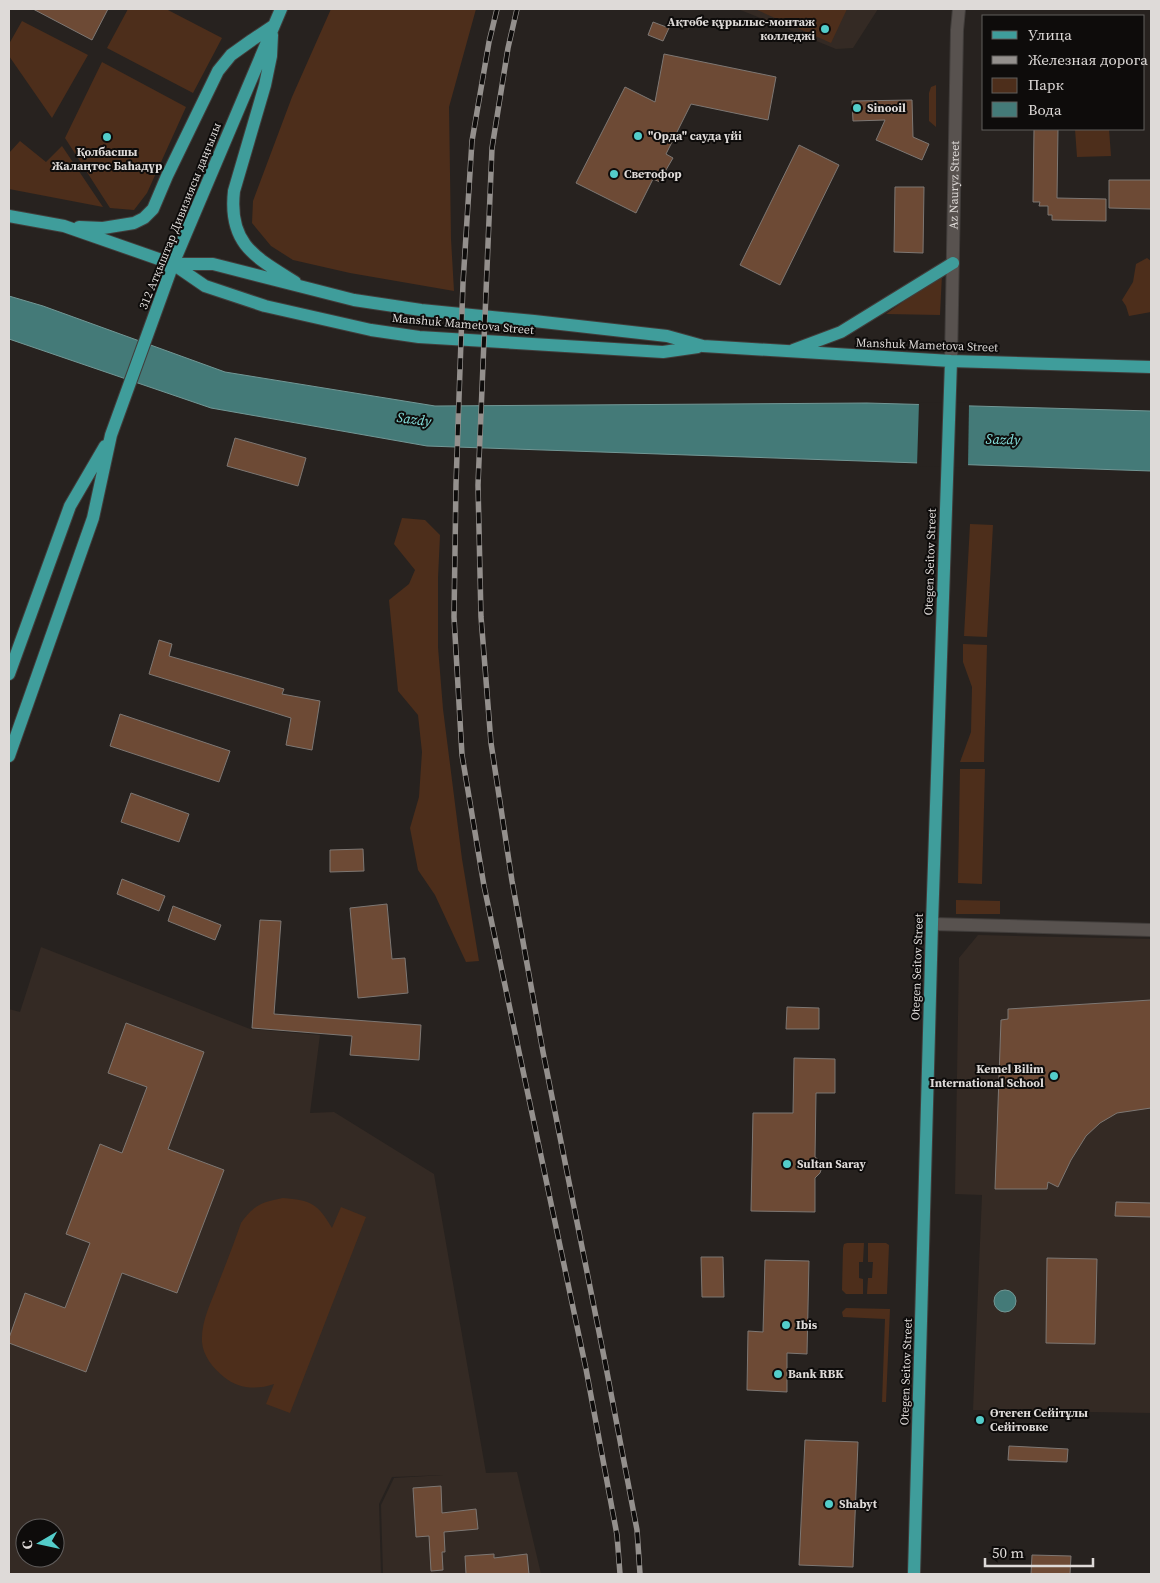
<svg xmlns="http://www.w3.org/2000/svg" width="1160" height="1583" font-family="'Source Serif 4',serif">
<rect width="100%" height="100%" fill="#27221f"/>
<path fill="#342a24" fill-rule="evenodd" d="M738,9H878L853,48L836,49Z
M978,935L1151,939V1413L973,1410L982,1195L955,1194L959,958Z
M41,947L250,1029L320,1035L310,1113L334,1112L434,1174L486,1473L517,1472L541,1574H383L381,1505L394,1478L444,1475L392,1477L379,1504L381,1574H9V1009L20,1012ZM25,1528H55V1558H25Z"/>
<path fill="#4d2e1b" d="M128,9H166L222,38L193,93L107,48Z
M331,9H476L449,107L451,239L454,291L350,273L293,260L271,246L252,223L253,201L292,97Z
M755,9H847L831,43Z
M22,21L88,55L52,118L9,56V44Z
M102,62L186,107L147,193L134,210L110,208L65,138Z
M936,85V127L929,121V93L931,87Z
M1075,129H1109L1111,156L1077,157Z
M20,141L46,162L62,146L103,207L9,189V153Z
M1147,258L1151,261V312L1129,316L1126,306L1122,300L1133,282L1136,264Z
M942,274L940,315L886,314Z
M402,518L425,520L440,535L438,578V647L443,709L462,859L479,961L466,962L435,895L418,870L410,828L419,797L422,752L418,715L398,691L389,600L409,584L415,570L394,544Z
M970,524L993,525L987,637L964,636Z
M963,644L987,645L984,762H960L971,732L972,687L963,662Z
M960,769H985L982,884L958,883Z
M956,900L1000,901V914H956Z
M283,1198C311,1200 318,1204 332,1228L341,1207L366,1217L290,1413L266,1404L274,1384C257,1390 238,1389 224,1377C213,1368 203,1356 202,1342C201,1321 211,1303 218,1284C226,1264 234,1243 241,1223C254,1205 262,1202 283,1198Z
M847,1243H864L863,1262H859V1278L863,1279V1294H846L842,1290L843,1248L844,1244Z
M868,1243H886L889,1245L887,1294H867L868,1278H872L873,1262H868Z
M846,1308L890,1309L886,1402H882L885,1319L843,1317L842,1312Z"/>
<path fill="#447a78" stroke="#729795" d="M9,296L43,306L225,372L435,406L867,403L1151,411V471L427,446L211,408L9,339Z
M994 1301a11 11 0 1 1 22 0a11 11 0 1 1-22 0Z"/>
<path fill="#27221f" d="M919,402L969,403L968,468L917,466Z"/>
<path fill="#6d4a35" stroke="#7d7773" d="M33,9H108L92,40Z
M653,22L669,28L663,41L648,35Z
M664,54L776,77L768,120L691,104L666,154L673,158L666,170L660,182L653,179L636,213L576,183L625,87L655,102Z
M912,100L913,137L929,144L922,160L876,140L885,120L853,121L852,101Z
M1034,129H1058L1057,198L1106,199V221L1052,220V215H1048V206H1039L1040,202H1033Z
M799,145L839,165L780,285L740,265Z
M1109,180H1151V209L1109,208Z
M895,187H924L923,253L894,252Z
M235,438L306,458L298,486L227,466Z
M159,640L172,644L169,656L284,689L282,694L320,701L312,750L286,745L291,718L149,674Z
M120,714L230,751L219,782L110,746Z
M131,793L189,814L179,842L121,822Z
M363,849L364,871L330,872V850Z
M122,879L165,896L159,911L117,894Z
M387,904L392,959L405,958L408,993L358,998L350,908Z
M173,906L221,925L215,940L168,921Z
M260,920L281,921L274,1014L421,1025L419,1060L350,1055L352,1036L252,1028Z
M1151,1000V1108L1117,1113L1100,1123L1086,1136L1071,1160L1058,1187L1048,1182L1047,1189H995L1001,1020L1008,1019V1009Z
M787,1007L819,1008V1029H786Z
M126,1023L204,1052L168,1149L224,1170L177,1293L122,1273L86,1372L9,1343V1338L25,1293L65,1308L90,1243L66,1234L100,1144L122,1153L147,1087L108,1073Z
M794,1058L835,1059V1093H816L815,1157L820,1161L822,1167L820,1173L815,1178V1212L751,1211L753,1113H793Z
M1116,1202L1151,1203V1217L1115,1216Z
M701,1257H723L724,1297H702Z
M1047,1258L1097,1259L1095,1344L1046,1343Z
M765,1260L809,1261L807,1354L787,1353V1392L747,1390L748,1331L763,1332Z
M805,1440L858,1442L853,1567L799,1565Z
M1009,1446L1068,1449L1067,1462L1008,1460Z
M441,1486L442,1513L476,1509L478,1529L444,1532L445,1552H442L443,1570L431,1571L429,1536L416,1537L413,1488Z
M494,1554V1558L527,1554L529,1574H466L465,1556Z
M1032,1555L1071,1556L1070,1574H1031Z"/>
<g fill="none" stroke-linecap="round" stroke-linejoin="round">
<defs>
<g id="minor">
<path id="s1" d="M951,361L957,30L959,9"/>
<path d="M932,924L1151,930"/>
</g>
<path id="major" d="M272,35L271,56L265,85L234,191C228,244 255,257 295,282
M9,216L64,226L173,264L205,286L265,306L371,330L419,337L663,352L698,347
M79,227L103,228L134,223L144,218L153,209L167,176L218,71L231,55L252,40L273,26
M173,264H213L354,300L421,310L534,321L667,336L703,346L951,361L1151,367
M793,350L841,332L953,263
M9,674L70,506L105,446
M9,756L93,518L111,435L173,264L281,9
M914,1574L932,924L951,361"/>
</defs>
<use href="#minor" stroke="#413d3b" stroke-width="14"/>
<use href="#major" stroke="#413d3b" stroke-width="14"/>
<use href="#minor" stroke="#58524f" stroke-width="12"/>
<use href="#major" stroke="#3f9d9b" stroke-width="12"/>
<defs>
<path id="rail" d="M497,9L489,42L472,141L463,283L456,484L454,617L462,755L484,886L586,1369L617,1535L620,1574
M517,9L508,48L492,148L478,485L481,617L491,743L512,881L543,1052L606,1367L637,1530L640,1574"/>
</defs>
<use href="#rail" stroke="#94908d" stroke-width="5.5"/>
<use href="#rail" stroke="#0e0c0b" stroke-width="4" stroke-dasharray="11" stroke-linecap="butt"/>
</g>
<g fill="#53cdca" stroke="#0e0c0b" stroke-width="2">
<circle cx="825" cy="29" r="5"/>
<circle cx="857" cy="108" r="5"/>
<circle cx="638" cy="136" r="5"/>
<circle cx="107" cy="137" r="5"/>
<circle cx="614" cy="174" r="5"/>
<circle cx="1054" cy="1076" r="5"/>
<circle cx="787" cy="1164" r="5"/>
<circle cx="786" cy="1325" r="5"/>
<circle cx="778" cy="1374" r="5"/>
<circle cx="980" cy="1420" r="5"/>
<circle cx="829" cy="1504" r="5"/>
</g>
<g text-anchor="middle" stroke-width="4" stroke-linejoin="round" paint-order="stroke">
<g font-size="12" font-weight="bold" fill="#dedad8" stroke="#0e0c0b" text-anchor="start">
<text x="815" y="26" text-anchor="end">Ақтөбе құрылыс-монтаж<tspan x="815" dy="14">колледжі</tspan></text>
<text x="867" y="112">Sinooil</text>
<text x="648" y="140">"Орда" сауда үйі</text>
<text x="107" y="156" text-anchor="middle">Қолбасшы<tspan x="107" dy="14">Жалаңтөс Баһадүр</tspan></text>
<text x="624" y="178">Светофор</text>
<text x="1044" y="1073" text-anchor="end">Kemel Bilim<tspan x="1044" dy="14">International School</tspan></text>
<text x="797" y="1168">Sultan Saray</text>
<text x="796" y="1329">Ibis</text>
<text x="788" y="1378">Bank RBK</text>
<text x="990" y="1417">Өтеген Сейітұлы<tspan x="990" dy="14">Сейітовке</tspan></text>
<text x="839" y="1508">Shabyt</text>
</g>
<g font-size="12" fill="#dedad8" stroke="#0e0c0b">
<text dy="4" stroke="none"><textPath href="#s1" startOffset="176">Az Nauryz Street</textPath></text>
<text transform="translate(180 216) rotate(-68)" y="4">312 Атқыштар Дивизиясы даңғылы</text>
<text transform="translate(463 324) rotate(5)" y="4">Manshuk Mametova Street</text>
<text transform="translate(927 345) rotate(2)" y="4">Manshuk Mametova Street</text>
<text transform="translate(930 562) rotate(-88)" y="4">Otegen Seitov Street</text>
<text transform="translate(917 967) rotate(-88)" y="4">Otegen Seitov Street</text>
<text transform="translate(906 1372) rotate(-88)" y="4">Otegen Seitov Street</text>
</g>
<g font-size="14" font-style="italic" fill="#85e1de" stroke="#0e0c0b">
<text transform="translate(414 419) rotate(7)" y="5">Sazdy</text>
<text transform="translate(1003 439) rotate(2)" y="5">Sazdy</text>
</g>
</g>
<rect width="1160" height="1583" fill="none" stroke="#dedad8" stroke-width="20"/>
<rect x="982" y="15" width="162" height="115" fill="#0e0c0b" stroke="#615e5d"/>
<rect x="992" y="31" width="25" height="8" fill="#3f9d9b" stroke="#615e5d"/>
<text x="1028" y="40" font-size="15" fill="#dedad8">Улица</text>
<rect x="992" y="56" width="25" height="8" fill="#94908d" stroke="#615e5d"/>
<text x="1028" y="65" font-size="15" fill="#dedad8">Железная дорога</text>
<rect x="992" y="78" width="25" height="15" fill="#4d2e1b" stroke="#615e5d"/>
<text x="1028" y="90" font-size="15" fill="#dedad8">Парк</text>
<rect x="992" y="102" width="25" height="15" fill="#447a78" stroke="#615e5d"/>
<text x="1028" y="115" font-size="15" fill="#dedad8">Вода</text>
<g transform="translate(40 1543) rotate(261)"><circle r="24" fill="#0e0c0b" stroke="#615e5d"/>
<path d="M0-4L9 19L0 12L-9 19Z" fill="#53cdca"/>
<text y="-8" font-size="14" font-weight="bold" text-anchor="middle" fill="#dedad8">С</text>
</g>
<path d="M985 1558v8h108v-8" fill="none" stroke="#dedad8" stroke-width="2.5"/>
<text x="992" y="1558" font-size="15" fill="#dedad8" stroke="#0e0c0b" stroke-width="4" paint-order="stroke">50 m</text>
</svg>
